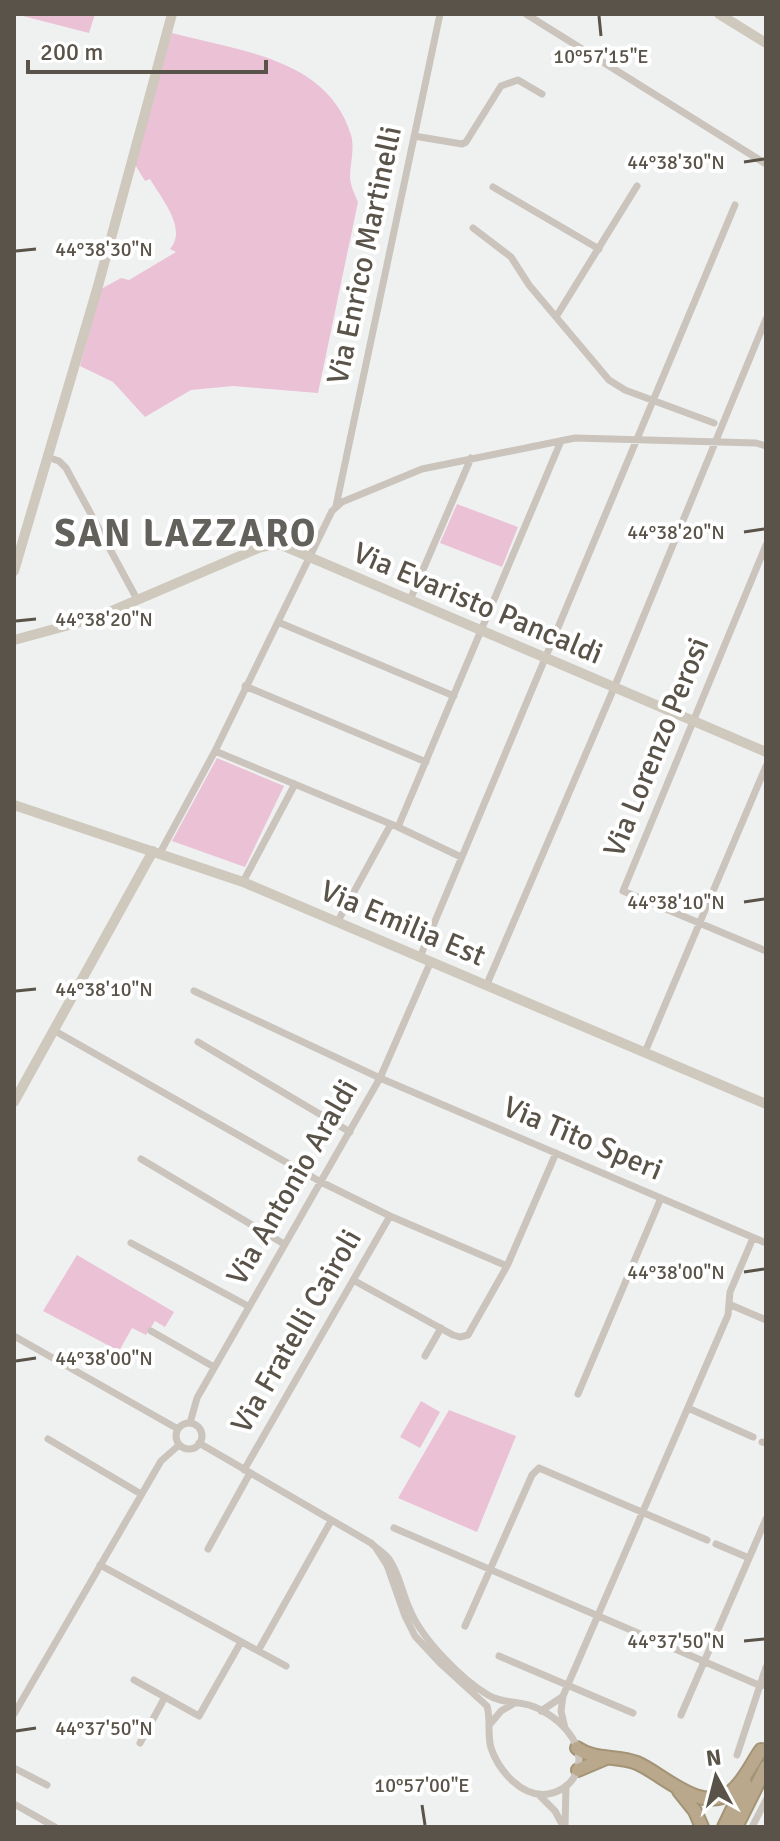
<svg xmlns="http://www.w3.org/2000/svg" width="780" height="1841" font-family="Signika,sans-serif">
<rect width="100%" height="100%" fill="#eff1f1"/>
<path fill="#ebc1d6" d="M15,14H95L89,33Z
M172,33C239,51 328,58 351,135C355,148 350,164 350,178C351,187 355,195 358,202L318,393L233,386L191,390L145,417L113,382L80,366L101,289L121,278L129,280L176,252L170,249C188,229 161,198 150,179L145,181L134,163Z
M457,504L518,527L502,567L440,543Z
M217,758L284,786L245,867L172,841Z
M77,1255L174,1312L165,1327L155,1321L146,1335L132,1328L119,1351L43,1311Z
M421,1401L440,1412L420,1448L400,1437Z
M449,1410L516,1436L477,1532L398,1498Z"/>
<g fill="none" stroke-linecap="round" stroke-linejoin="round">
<defs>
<path id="highway" d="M577,1748C595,1761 617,1755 637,1763C663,1774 702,1816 732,1791C744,1781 752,1763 761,1750
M578,1770L604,1759
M679,1791L695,1811L702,1827
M724,1827L745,1783
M736,1827L766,1767"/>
</defs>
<use href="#highway" stroke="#a49476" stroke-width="16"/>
<path stroke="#cac4bc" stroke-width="7" d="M526,14L766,164
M414,136L462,144L466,142L501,86L518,80L542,94
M493,187L599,249
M473,228L511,257L529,285L609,380L625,390L714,423
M556,317L637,186
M47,457L59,461L66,468L138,601
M336,506L440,14
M766,545L623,891L766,951
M410,600L471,458
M278,622L454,696
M245,686L426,762
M215,751L398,827L461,857
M398,827L561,441
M160,853L215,751L332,511L342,502L422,469L575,438L756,443L766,446
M243,882L295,784
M338,921L391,824
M420,957L735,205
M487,984L614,688L766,319
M194,991L380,1078L766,1243
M55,1031L321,1182L390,1216L507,1266
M198,1042L350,1132
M645,1052L766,766
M141,1159L284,1244
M131,1243L248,1306
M353,1280L453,1335L460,1337L468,1335L507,1266L556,1153
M731,1305L766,1320
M151,1331L214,1367
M14,1336L178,1429
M425,1356L441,1328
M578,1394L661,1198
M688,1408L753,1437
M190,1423L197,1398L380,1078L431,961
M176 1436a13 13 0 1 1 26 0a13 13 0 1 1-26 0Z
M48,1439L141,1494
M762,1442L766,1443
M199,1443L371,1543C377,1549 384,1553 389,1559C400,1575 402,1593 410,1610C422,1639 461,1679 488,1695C501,1703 515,1701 529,1705C555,1713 589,1743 576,1773C572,1784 560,1792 548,1794C522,1798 499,1771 491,1748C487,1734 491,1720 487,1706L441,1664L415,1636L405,1616L387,1565L376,1548
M244,1470L390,1216
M394,1528L761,1686
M716,1544L749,1558
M208,1549L250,1473
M100,1565L286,1666
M465,1626L532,1475L539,1468L707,1540
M258,1651L331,1521
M499,1656L633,1713
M134,1680L199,1716L241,1642
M541,1711L562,1697
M14,1714L161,1461L179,1445
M681,1715L766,1519
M491,1723L501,1711L513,1704
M565,1728L561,1711L563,1696L728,1315L730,1292L753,1238
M140,1743L165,1697
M737,1755L766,1667
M14,1768L47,1785
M539,1795L555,1811L562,1824
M14,1804L55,1827
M565,1827L566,1786
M752,1827L766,1800"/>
<path stroke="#cfc8bc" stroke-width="10" d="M719,14L766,43
M14,571L98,286L172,14
M14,640L95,618L261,547L279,544L766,752
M14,805L243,882L766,1104
M14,1102L153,851"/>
<use href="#highway" stroke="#b9a88b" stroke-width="12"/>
</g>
<path fill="none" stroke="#5a5349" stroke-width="3" d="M599,16L601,36M744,162L764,159M16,251L36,249M744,532L764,529M16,621L36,619M744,902L764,899M16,991L36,989M744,1272L764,1269M16,1361L36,1358M744,1641L764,1639M16,1731L36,1728M422,1805L425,1825"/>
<g text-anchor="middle" stroke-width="8" stroke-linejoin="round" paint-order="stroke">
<g font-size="30" fill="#5a5349" stroke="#fff">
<text transform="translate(364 255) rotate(-78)" y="10">Via Enrico Martinelli</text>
<text transform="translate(478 603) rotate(23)" y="10">Via Evaristo Pancaldi</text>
<text transform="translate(656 747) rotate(-68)" y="10">Via Lorenzo Perosi</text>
<text transform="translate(403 923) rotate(23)" y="10">Via Emilia Est</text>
<text transform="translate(583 1138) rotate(23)" y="10">Via Tito Speri</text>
<text transform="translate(292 1182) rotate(-60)" y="10">Via Antonio Araldi</text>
<text transform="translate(296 1331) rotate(-60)" y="10">Via Fratelli Cairoli</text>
</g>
<g font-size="38" font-weight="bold" letter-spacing="2" fill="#63615c" stroke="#fff">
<text x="186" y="546">SAN LAZZARO</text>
</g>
</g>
<g font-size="20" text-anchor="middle" fill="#5a5349" stroke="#fff" stroke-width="8" stroke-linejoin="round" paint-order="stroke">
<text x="601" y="63">10°57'15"E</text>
<text x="676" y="169">44°38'30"N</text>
<text x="104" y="256">44°38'30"N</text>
<text x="676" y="539">44°38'20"N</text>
<text x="104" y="626">44°38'20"N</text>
<text x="676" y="909">44°38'10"N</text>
<text x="104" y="996">44°38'10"N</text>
<text x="676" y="1279">44°38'00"N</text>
<text x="104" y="1365">44°38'00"N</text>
<text x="676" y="1648">44°37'50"N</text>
<text x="104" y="1735">44°37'50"N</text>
<text x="422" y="1792">10°57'00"E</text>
</g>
<rect width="780" height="1841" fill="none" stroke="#5a5349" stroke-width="32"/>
<g transform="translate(716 1777) rotate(353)" stroke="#ffffff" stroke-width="6" paint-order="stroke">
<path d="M0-6L14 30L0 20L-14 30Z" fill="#5a5349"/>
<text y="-12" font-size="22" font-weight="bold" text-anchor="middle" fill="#5a5349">N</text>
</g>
<path d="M28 60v12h238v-12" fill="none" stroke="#5a5349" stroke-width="4"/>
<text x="40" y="60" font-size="24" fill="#5a5349" stroke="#ffffff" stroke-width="6" paint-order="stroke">200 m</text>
</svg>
